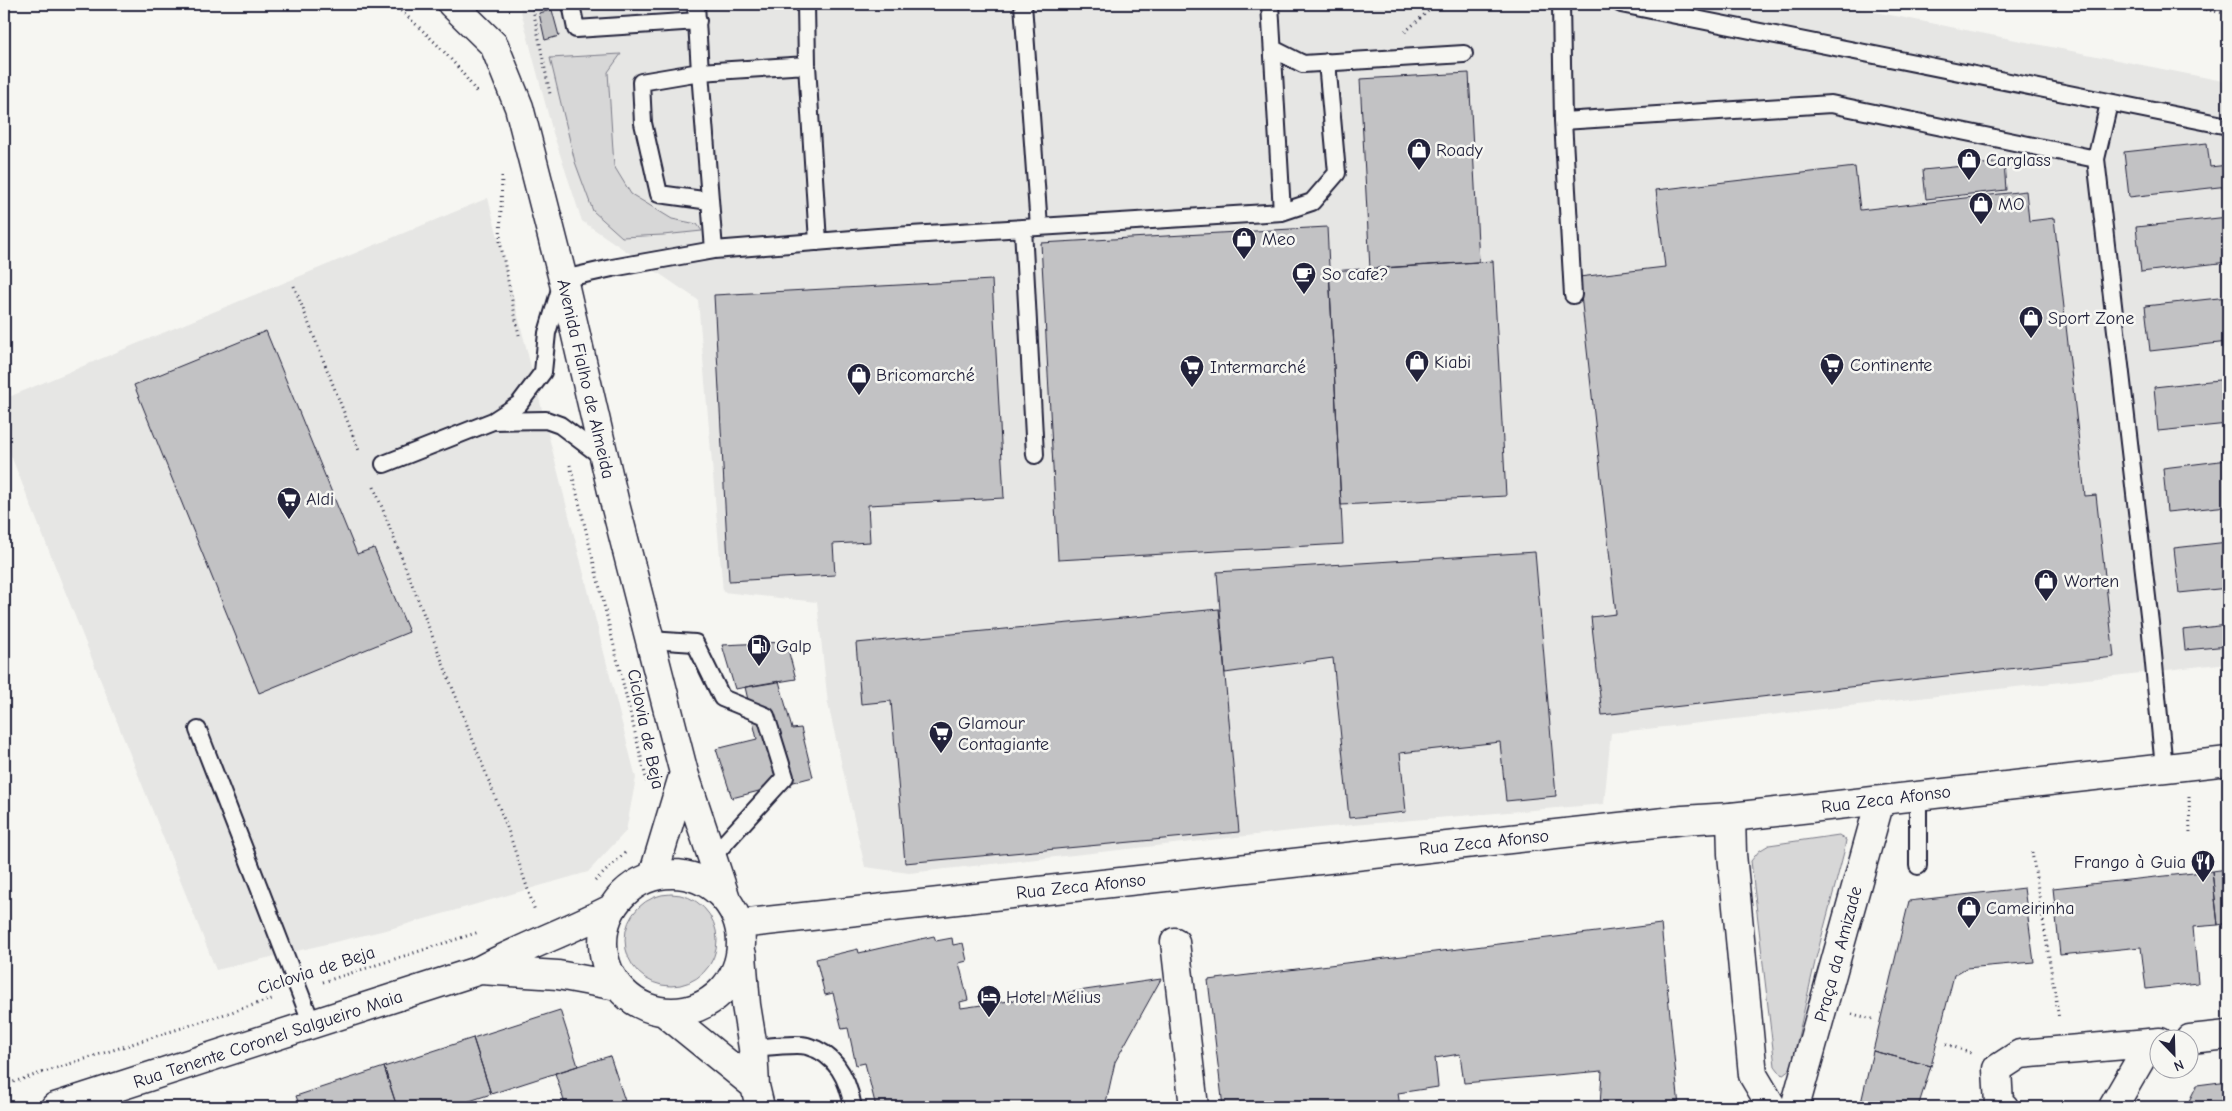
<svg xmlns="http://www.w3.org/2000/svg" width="2232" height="1111" font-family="'Comic Neue',sans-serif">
<rect width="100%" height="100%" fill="#f6f6f2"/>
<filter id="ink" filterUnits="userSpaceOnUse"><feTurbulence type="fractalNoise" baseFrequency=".02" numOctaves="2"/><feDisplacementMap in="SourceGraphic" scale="10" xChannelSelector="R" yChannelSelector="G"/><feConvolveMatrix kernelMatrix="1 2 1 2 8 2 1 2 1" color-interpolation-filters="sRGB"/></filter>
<g filter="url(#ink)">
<path fill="#e6e6e4" d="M519,4H1835L2228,82V663L1611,733L1604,804L1329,827L909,873L865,867L828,704L817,602L723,592L698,300L582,221L553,133Z
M488,198L636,778L626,831L588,872L390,929L216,970L4,438V399Z"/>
<path fill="#d7d7d7" stroke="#7c7c89" d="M621,54L608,72L614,166L631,194L672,219L697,224L702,231L663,235L622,237L593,211L575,162L550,58Z
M1839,835L1846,840L1844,852L1815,962L1791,1068L1782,1075L1775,1066L1751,861L1759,851L1769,845Z
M625 940a46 46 0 1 1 92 0a46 46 0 1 1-92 0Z"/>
<path fill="#c2c2c4" stroke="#22223b" d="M552,10L559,36L545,40L539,13Z
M1469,73L1479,262L1370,269L1360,79Z
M2207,143L2210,167L2228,165V186L2129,197L2124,152Z
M2004,162L2006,190L1926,199L1923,170Z
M1855,167L1860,210L2026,191L2029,221L2054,218L2085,496L2096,495L2114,657L1602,715L1591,617L1616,614L1579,277L1665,267L1656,190Z
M2228,217V262L2141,272L2136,227Z
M1327,227L1343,544L1058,560L1041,243Z
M1493,261L1506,496L1341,505L1329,271Z
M992,280L1004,498L868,505L870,542L833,544L835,575L729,581L714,295Z
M2228,297V342L2150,351L2145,306Z
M266,331L357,554L374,548L409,632L259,693L134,385Z
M2228,379V424L2158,431L2154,387Z
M2228,460V506L2167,512L2163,468Z
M2228,542V588L2179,593L2174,548Z
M1535,552L1556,796L1506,801L1500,742L1400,753L1406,812L1349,818L1333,658L1225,673L1217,572Z
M1219,609L1239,832L905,863L891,701L861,704L856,643Z
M2228,625V646L2185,650L2183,630Z
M786,642L796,679L735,689L722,645Z
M779,681L792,729L801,728L813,777L732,798L716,749L757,739L745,687Z
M2228,869V923L2218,925L2212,871Z
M2212,871L2218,925L2193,927L2198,983L2146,989L2141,947L2060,955L2053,888Z
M2024,888L2034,962L1966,968L1954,975L1931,1066L1873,1051L1909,901Z
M1661,924L1679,1107H1600L1602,1071L1464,1083L1460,1054L1435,1058L1438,1087L1398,1093L1400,1107H1223L1208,980Z
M934,936L936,941L952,938L953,945L963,943L967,961L959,963L968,1000L960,1002L961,1008L1161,979L1115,1062L1105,1107H876L865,1063L856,1065L848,1028L842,1029L833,993L825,995L816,959L858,949L859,953Z
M560,1010L578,1066L491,1094L473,1038Z
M473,1038L491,1094L451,1107H397L384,1067Z
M1873,1051L1931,1066L1918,1107H1860Z
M610,1056L627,1107H566L555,1073Z
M384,1067L397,1107H300L296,1096Z
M2228,1081V1107H2186L2197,1085Z"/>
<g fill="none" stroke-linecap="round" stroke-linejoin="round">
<defs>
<path id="service" d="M571,4L576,29L698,21
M696,4L700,72L641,82L643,123L659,194L710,201
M806,4L807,65L818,242
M1023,4L1039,227
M1561,4L1563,121L1573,295
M1621,4L2228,126
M1273,49L1303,64L1464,54
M2109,103L2096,159L2150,623L2164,768
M1563,121L1831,104L2096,159
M1282,212L1312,202L1337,173L1327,62
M1023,228L1035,455
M714,250L700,72L807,65
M493,421L546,420L560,425L604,458
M384,464L493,421L519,404L543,372L547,333L563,279L612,268L714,250L878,237L1282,212L1270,4
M650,640L695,643L722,698L766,716L785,777L712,857
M198,730L312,1024
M1918,795V866
M753,1048C766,1047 797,1043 807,1046C837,1054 848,1080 853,1107"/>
<path id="minor" d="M1731,817L1732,854L1753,1075L1772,1107
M1175,942L1194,1107
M2190,1039L2228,1035
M1795,1107L1880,801
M2004,1107L1999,1104L1997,1069L2020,1054L2160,1042
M2113,1107L2150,1043"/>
<path id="secondary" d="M452,4L494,45L519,107L563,279L615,504L684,773L726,899
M603 943a69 69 0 1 1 138 0a69 69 0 1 1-138 0Z
M653,876L684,773
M739,924L1683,820L1731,817L2228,761
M742,955L746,1005L753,1048L755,1086L760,1107
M480,970L558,975L617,986
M664,1012L755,1086
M55,1107L480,970C523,947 568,931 611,909"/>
</defs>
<use href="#service" stroke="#22223b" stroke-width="20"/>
<use href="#minor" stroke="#22223b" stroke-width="31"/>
<use href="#secondary" stroke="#22223b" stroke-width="31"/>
<path stroke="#22223b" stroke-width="3" stroke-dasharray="1 4" stroke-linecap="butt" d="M393,4C426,33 452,56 477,93
M532,4L550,94L548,95
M2181,4L2228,14
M1405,32L1436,4
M502,176L500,241L519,335
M294,286L360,453
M570,465L647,782
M374,487L508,830L535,911
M2189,796L2190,833
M2032,852L2059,1019
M595,881L627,851
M323,982L479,932
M1852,1014L1873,1019
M1946,1044L1971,1053
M4,1085L275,998"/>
<use href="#service" stroke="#f6f6f2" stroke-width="16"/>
<use href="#minor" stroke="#f6f6f2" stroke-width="28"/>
<use href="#secondary" stroke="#f6f6f2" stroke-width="28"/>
</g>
</g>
<defs>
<symbol id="shop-pin" viewBox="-11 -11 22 30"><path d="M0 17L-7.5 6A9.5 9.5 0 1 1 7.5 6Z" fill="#22223b" stroke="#f6f6f2"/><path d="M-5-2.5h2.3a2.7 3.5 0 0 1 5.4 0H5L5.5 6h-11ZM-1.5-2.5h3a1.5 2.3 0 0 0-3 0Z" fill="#fff"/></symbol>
<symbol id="cafe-pin" viewBox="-11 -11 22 30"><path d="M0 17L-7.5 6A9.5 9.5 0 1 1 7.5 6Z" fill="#22223b" stroke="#f6f6f2"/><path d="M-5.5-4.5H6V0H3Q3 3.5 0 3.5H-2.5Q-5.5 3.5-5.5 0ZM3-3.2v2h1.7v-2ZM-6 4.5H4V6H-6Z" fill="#fff"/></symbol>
<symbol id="supermarket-pin" viewBox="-11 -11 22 30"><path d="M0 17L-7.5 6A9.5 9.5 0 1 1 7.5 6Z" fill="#22223b" stroke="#f6f6f2"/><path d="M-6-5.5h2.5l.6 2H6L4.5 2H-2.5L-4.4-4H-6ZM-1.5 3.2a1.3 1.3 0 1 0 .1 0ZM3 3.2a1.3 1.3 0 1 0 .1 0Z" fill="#fff"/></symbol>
<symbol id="fuel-pin" viewBox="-11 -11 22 30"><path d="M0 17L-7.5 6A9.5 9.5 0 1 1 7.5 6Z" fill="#22223b" stroke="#f6f6f2"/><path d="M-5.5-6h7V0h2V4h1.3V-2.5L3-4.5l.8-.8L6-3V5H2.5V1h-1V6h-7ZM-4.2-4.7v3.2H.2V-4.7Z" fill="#fff"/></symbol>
<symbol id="restaurant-pin" viewBox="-11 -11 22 30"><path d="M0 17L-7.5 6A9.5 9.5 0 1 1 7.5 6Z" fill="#22223b" stroke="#f6f6f2"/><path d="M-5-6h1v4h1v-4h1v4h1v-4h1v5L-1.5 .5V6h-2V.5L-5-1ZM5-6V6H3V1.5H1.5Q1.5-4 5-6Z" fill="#fff"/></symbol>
<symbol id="hotel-pin" viewBox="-11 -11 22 30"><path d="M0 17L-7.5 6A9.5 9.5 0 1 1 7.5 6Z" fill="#22223b" stroke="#f6f6f2"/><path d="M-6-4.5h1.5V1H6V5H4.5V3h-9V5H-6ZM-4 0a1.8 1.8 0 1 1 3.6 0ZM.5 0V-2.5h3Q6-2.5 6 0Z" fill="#fff"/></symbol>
</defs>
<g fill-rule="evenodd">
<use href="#shop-pin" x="1405" y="136" width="28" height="38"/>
<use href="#shop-pin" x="1955" y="146" width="28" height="38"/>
<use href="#shop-pin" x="1967" y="190" width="28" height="38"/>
<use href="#shop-pin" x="1230" y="225" width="28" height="38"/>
<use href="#cafe-pin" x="1290" y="260" width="28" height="38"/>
<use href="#shop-pin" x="2017" y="304" width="28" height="38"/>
<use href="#shop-pin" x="1403" y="348" width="28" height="38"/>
<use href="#supermarket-pin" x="1818" y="351" width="28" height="38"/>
<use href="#supermarket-pin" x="1178" y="353" width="28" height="38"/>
<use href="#shop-pin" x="845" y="361" width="28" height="38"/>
<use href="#supermarket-pin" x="275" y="485" width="28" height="38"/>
<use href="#shop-pin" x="2032" y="567" width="28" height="38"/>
<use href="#fuel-pin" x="745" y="632" width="28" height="38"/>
<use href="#supermarket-pin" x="927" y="719" width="28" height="38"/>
<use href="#restaurant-pin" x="2189" y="848" width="28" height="38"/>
<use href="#shop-pin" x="1955" y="894" width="28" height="38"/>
<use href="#hotel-pin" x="975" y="983" width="28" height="38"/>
</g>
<g text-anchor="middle" stroke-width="5" stroke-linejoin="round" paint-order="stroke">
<g font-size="18" fill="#22223b" stroke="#f6f6f2" text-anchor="start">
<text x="1436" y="156">Roady</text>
<text x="1986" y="166">Carglass</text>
<text x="1998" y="210">MO</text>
<text x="1262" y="245">Meo</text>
<text x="1322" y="280">So cafe?</text>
<text x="2048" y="324">Sport Zone</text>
<text x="1434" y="368">Kiabi</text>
<text x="1850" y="371">Continente</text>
<text x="1210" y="373">Intermarché</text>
<text x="876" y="381">Bricomarché</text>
<text x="306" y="505">Aldi</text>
<text x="2064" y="587">Worten</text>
<text x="776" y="652">Galp</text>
<text x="958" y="729">Glamour<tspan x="958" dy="21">Contagiante</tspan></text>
<text x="2186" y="868" text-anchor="end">Frango à Guia</text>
<text x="1986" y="914">Cameirinha</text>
<text x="1006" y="1003">Hotel Melius</text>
</g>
<g font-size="18" fill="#22223b" stroke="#f6f6f2">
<text transform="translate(586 379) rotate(77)" y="6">Avenida Fialho de Almeida</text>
<text transform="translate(646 729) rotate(78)" y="6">Ciclovia de Beja</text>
<text transform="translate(1886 799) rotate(-7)" y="6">Rua Zeca Afonso</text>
<text transform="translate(1484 842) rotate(-6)" y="6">Rua Zeca Afonso</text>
<text transform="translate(1081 886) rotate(-6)" y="6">Rua Zeca Afonso</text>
<text transform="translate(1838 954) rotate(-75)" y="6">Praça da Amizade</text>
<text transform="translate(316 970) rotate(-18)" y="6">Ciclovia de Beja</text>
<text transform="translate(268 1039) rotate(-18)" y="6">Rua Tenente Coronel Salgueiro Maia</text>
</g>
</g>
<rect width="2232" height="1111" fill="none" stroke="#f6f6f2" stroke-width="20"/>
<rect x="10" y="10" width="2212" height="1091" fill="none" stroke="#22223b" stroke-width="2" filter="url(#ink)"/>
<g transform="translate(2174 1054) rotate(157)"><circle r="24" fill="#f6f6f2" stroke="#a1a1a9"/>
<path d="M0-4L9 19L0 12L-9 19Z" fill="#22223b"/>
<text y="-8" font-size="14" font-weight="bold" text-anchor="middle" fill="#22223b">N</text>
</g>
</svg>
